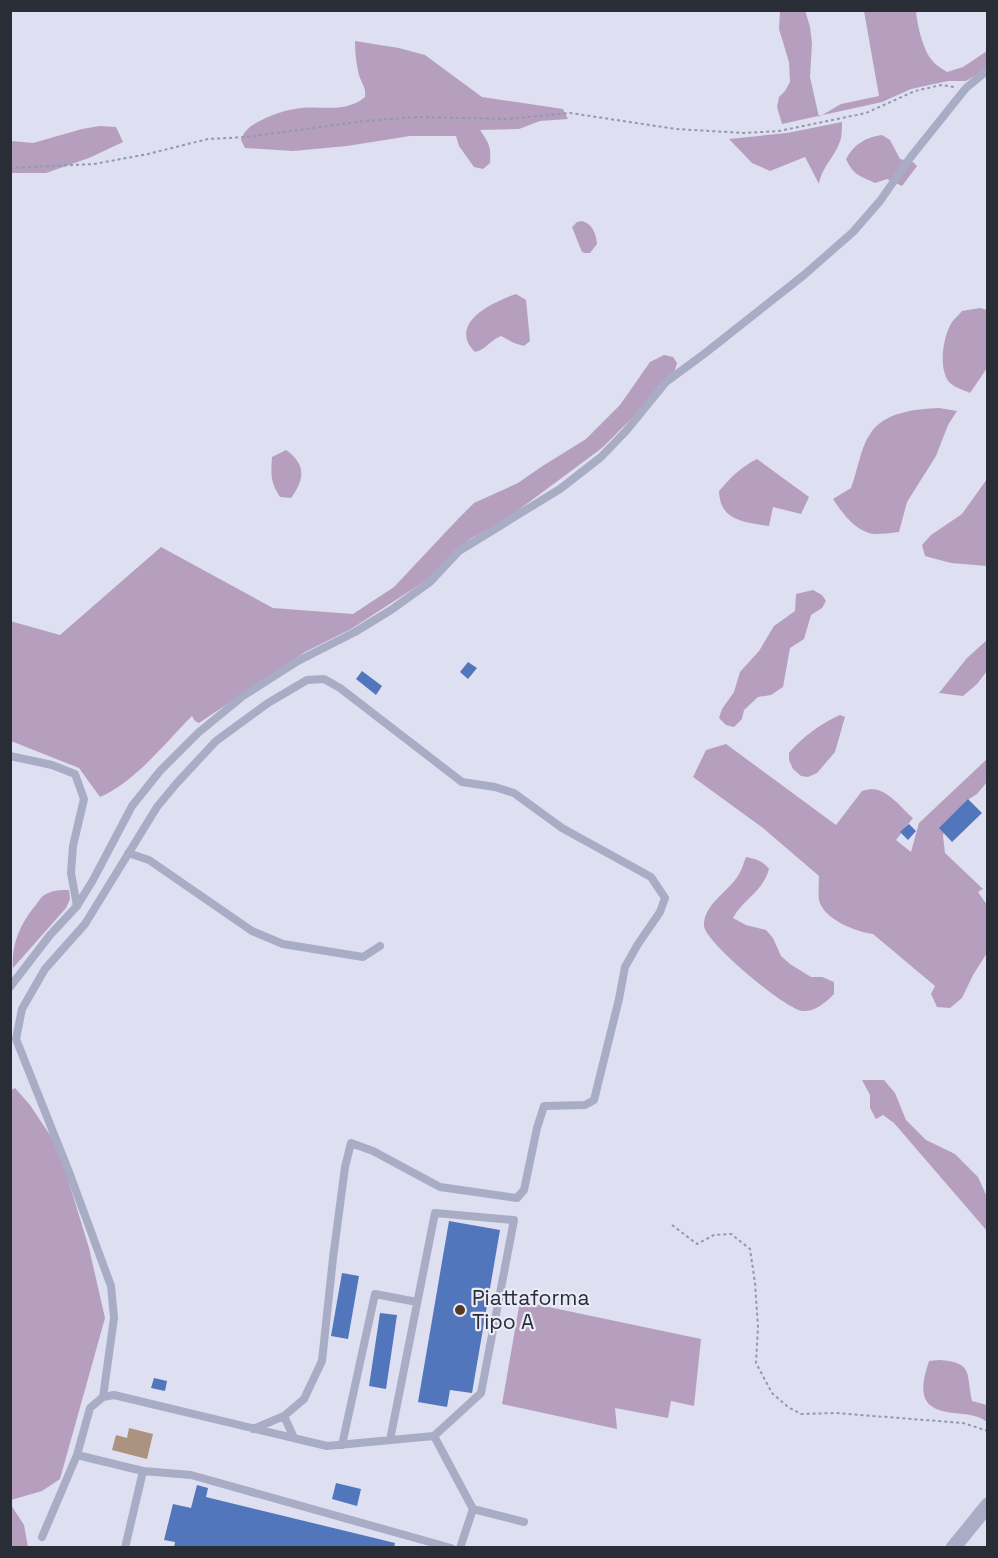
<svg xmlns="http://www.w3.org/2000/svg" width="998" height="1558" font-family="'Space Grotesk',sans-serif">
<rect width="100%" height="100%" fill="#dedff0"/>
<path fill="#b69fbe" d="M805,10L810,27L812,43L810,77L819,117L841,104L879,96L864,11H916C917,24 923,49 931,59C935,65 941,68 947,72L963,67L987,51V69L966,81H948L911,89L882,102L782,124L777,107L779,97L785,91L790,82L789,62L779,29L780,11Z
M355,41L399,48L425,55L482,97L563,109L568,119L540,121L519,129L480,130C489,143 491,146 490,163L483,169L474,167L459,146L456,136H410L347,146L293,151L245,148L241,140C244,131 249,127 256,123C270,115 285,110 301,108C323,106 346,113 365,97C366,86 362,85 359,75C356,64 355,52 355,41Z
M842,122C842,127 842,133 841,138C837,155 822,166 819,184L805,157L770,171L752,163L729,139L787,133Z
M100,126L116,127L123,142L89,158L46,173H11V141L33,143L82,129Z
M882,135L890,140L900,159L913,162L917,166L902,186L887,179L875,183C860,176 853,175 846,159C854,144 866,137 882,135Z
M582,221C593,224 596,234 597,244L590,253H585L582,252L572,227L577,222Z
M516,294L526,300L530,341L524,346L514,343L501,336C489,341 487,349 475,352C472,349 468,344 467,340C460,316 499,300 516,294Z
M980,308L987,310V368L970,393C963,390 954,387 949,382C938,368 943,336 952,322C955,318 959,315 962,311Z
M664,355L673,357L677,363L675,370L662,383L635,415L602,448L505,520L470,539L433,576L351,629L305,652L199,723L195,721L192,716C165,743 135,782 100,797L79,768L11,741L10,621L60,635L161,547L273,608L353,614L394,587L458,519L474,503L518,483L541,467L586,439L620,405L650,362Z
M939,408L957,411L948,425L936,456L907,502L899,532C891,533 883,534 875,534C857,533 842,513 833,499L851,488C857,473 861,446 870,434C884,412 915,409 939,408Z
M286,450C306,464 305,479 291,498L280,497C270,482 271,474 272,457Z
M757,459L809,497L801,514L773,507L769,526C744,522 720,521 719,491C731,477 741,467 757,459Z
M987,479V566L951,563L925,556L922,545L931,535L962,514Z
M813,590L822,595L826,601L822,608L811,615L804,639L790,648L783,687L771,695L758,697L744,710L742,719L734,727L726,725L719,718L722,709L734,692L740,672L759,651L774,626L795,611L796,594Z
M987,640V671L977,684L963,696L939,693L967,658Z
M840,715L845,717L835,752L817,773L808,777L801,776L793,769L789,760V753C802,737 822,723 840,715Z
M726,744L836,825L862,791C866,790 869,789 872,789C889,790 901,808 913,818L896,840L911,852L919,823L987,759V782L977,794L966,801L945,827L943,836L945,853L983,889L987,886L978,892L987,905V953L973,975L962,998L950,1008L937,1007L931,994L935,986L873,934C856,932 823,919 819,900C818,892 819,883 819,876L763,828L693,777L706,750Z
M746,857C756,859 763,861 769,869C762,893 744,898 733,918L746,925L766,930L773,938L781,956L790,964L811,977H822L834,982V994C826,1002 815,1012 803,1011C786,1010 705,942 704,926C703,904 730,891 739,874C742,869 744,862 746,857Z
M69,890L70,899L66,908L13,968C11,945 20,925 34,907C38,903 41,896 46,894C53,890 62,890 69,890Z
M862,1080H884L895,1093L906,1120L926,1140L955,1154L978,1177L987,1197V1231L894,1123L883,1115L876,1119L870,1108V1095Z
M15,1088L30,1105L58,1147L89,1248L105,1318L60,1479L42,1491L11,1500L10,1091Z
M520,1301L701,1339L694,1406L671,1401L668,1418L615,1408L617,1429L502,1404Z
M939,1360C974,1362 966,1374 972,1401L987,1405V1422C971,1409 946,1418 930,1405C918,1395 925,1374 929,1361Z
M11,1505L24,1525L28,1547H11Z"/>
<path fill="#ab937f" d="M129,1428L153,1434L147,1459L112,1450L116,1435L127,1438Z"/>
<path fill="#5176bc" d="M468,662L477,668L468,679L460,672Z
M362,671L382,686L376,695L356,679Z
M968,799L982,813L952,842L939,828Z
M909,824L916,831L908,840L900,832Z
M449,1221L500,1230L472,1393L450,1390L447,1407L418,1402Z
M342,1273L359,1276L348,1339L331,1336Z
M380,1313L397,1315L386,1389L369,1386Z
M154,1378L167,1381L165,1391L151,1388Z
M336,1483L361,1489L357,1506L332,1499Z
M197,1485L208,1488L206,1497L395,1543L394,1548H174L175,1542L164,1540L173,1504L191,1508Z"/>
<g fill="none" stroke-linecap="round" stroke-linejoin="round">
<path stroke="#9398b0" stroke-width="2" stroke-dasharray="3 3" stroke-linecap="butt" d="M10,168L94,164L148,154L208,139L247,137L364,121L418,117L508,119L570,113L676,129L744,133L779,131L866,113L915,91L941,85L954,87
M672,1225L697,1244L714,1235L731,1234L750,1249L755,1283L758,1327L756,1363L772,1393L788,1407L801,1414L835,1413L963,1423L988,1431"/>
<path stroke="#a8acc5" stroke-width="8" d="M10,756L52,765L75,774L84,799L73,846L71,873L77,906
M128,853L149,860L252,931L283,944L363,957L380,946
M10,987L50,935L77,906L93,880L132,806L160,771L198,733L243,696L298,661L355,632L391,610L430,582L459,551L560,489L601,457L626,431L666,382L704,354L804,275L853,232L880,201L910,158L966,88L988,70
M103,1397L114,1318L111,1286L69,1172L16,1039L22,1009L45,969L85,924L157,807L176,784L216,741L268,703L307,680L324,679L340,688L462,782L495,787L514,793L562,828L651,877L665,898L660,912L638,944L625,967L619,999L594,1100L585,1105L544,1106L537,1128L524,1190L517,1198L440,1187L373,1151L351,1143L345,1167L333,1258L322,1361L304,1399L284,1416L253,1429
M284,1416L294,1438
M434,1436L473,1509L460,1548
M342,1445L375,1294L417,1302
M143,1471L191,1475L451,1548
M473,1509L524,1522
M42,1537L77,1455
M125,1548L143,1471L77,1455L90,1408L103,1397L114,1395L327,1446L434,1436L481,1393L514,1220L435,1213L390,1440"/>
<path stroke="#a8acc5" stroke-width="15" d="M953,1548L988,1505"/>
</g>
<circle fill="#543a22" stroke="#eaebf8" stroke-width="2" cx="460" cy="1310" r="6"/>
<g text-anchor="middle" stroke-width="4.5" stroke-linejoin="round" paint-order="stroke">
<g font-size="21" fill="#292d36" stroke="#eaebf8" text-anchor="start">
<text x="472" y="1305">Piattaforma<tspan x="472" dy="24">Tipo A</tspan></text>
</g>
</g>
<rect width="998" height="1558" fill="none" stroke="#292d36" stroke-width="24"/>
</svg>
